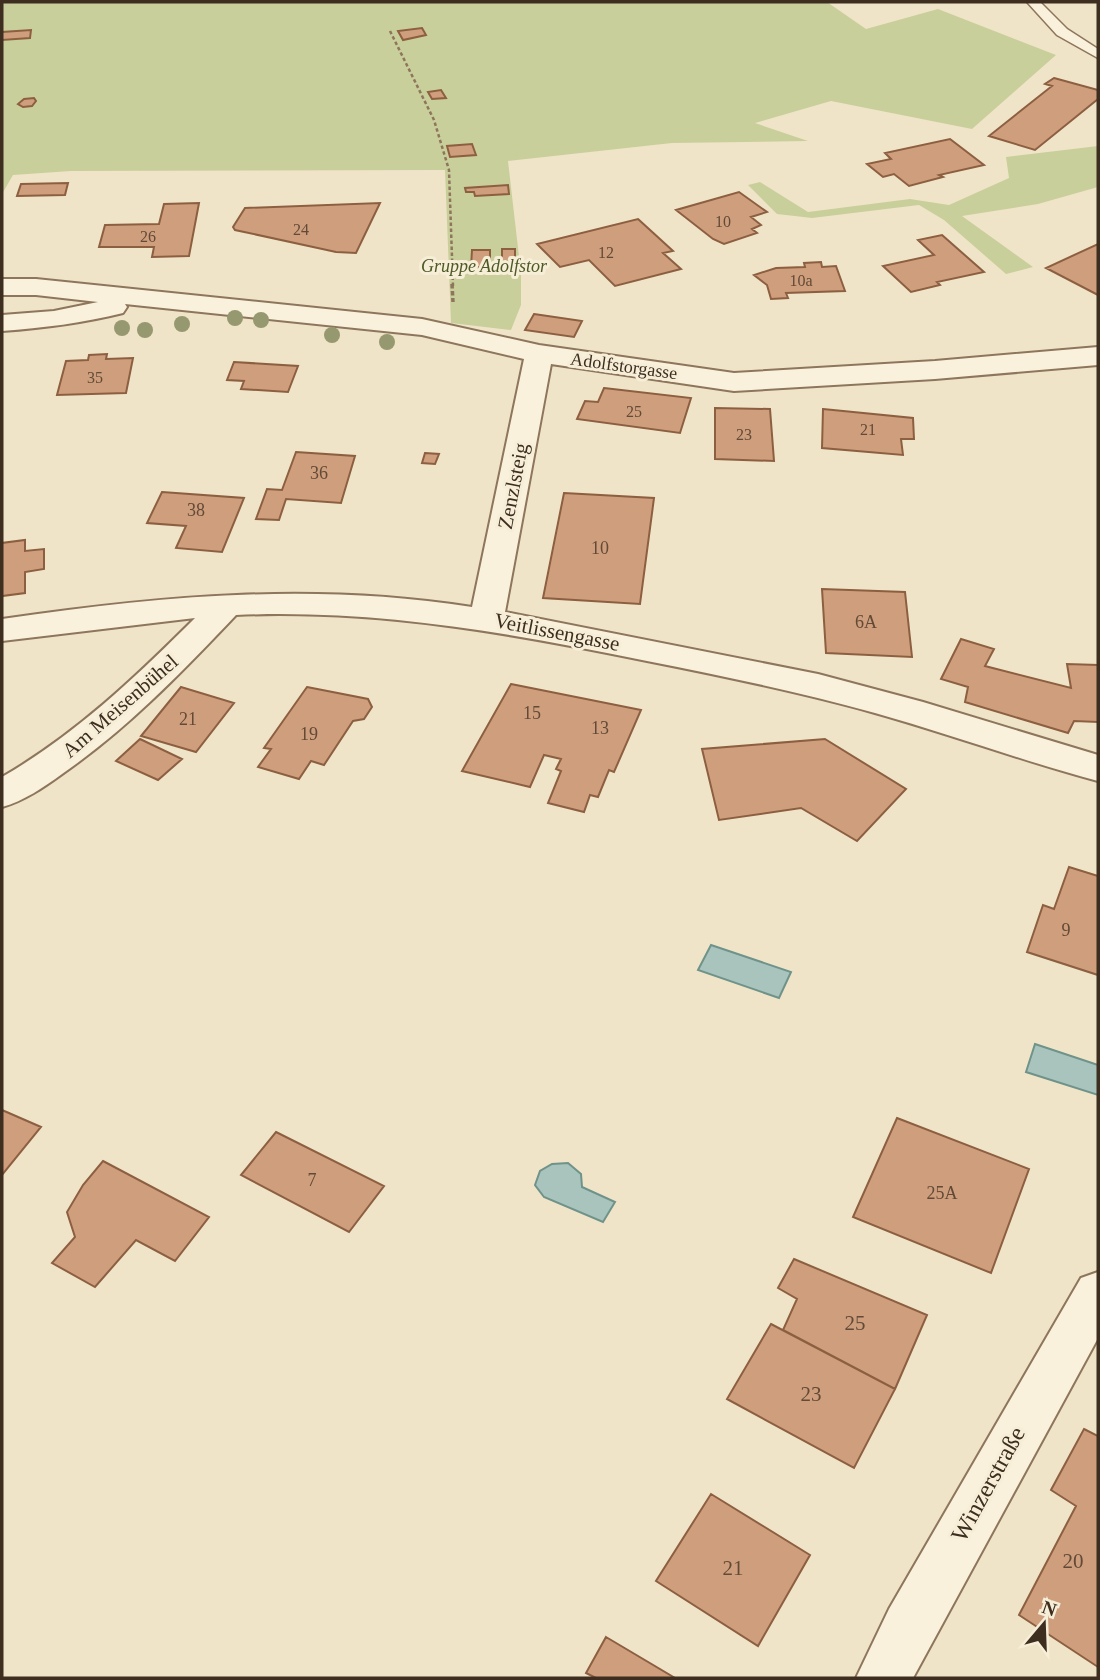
<svg xmlns="http://www.w3.org/2000/svg" width="1100" height="1680" font-family="'Times New Roman',serif">
<rect width="100%" height="100%" fill="#f0e4c8"/>
<path fill="#c9cf9b" d="M2,2H827L866,29L938,9L1056,55L972,129L831,101L755,123L808,141L672,143L508,161L521,274V305L511,330L451,323L445,170L71,171L13,175L2,194Z
M1098,146V187L1038,204L962,216L1033,267L1006,274L944,220L919,205L812,218L777,214L748,185L760,182L808,212L910,199L949,205L1009,178L1006,157Z"/>
<path fill="#a9c4bc" stroke="#6f938a" stroke-width="2" d="M711,945L791,972L779,998L698,970Z
M1035,1044L1098,1065V1095L1026,1072Z
M568,1163L581,1174L582,1187L615,1202L603,1222L544,1197L535,1185L540,1171L552,1164Z"/>
<path fill="#cf9f7d" stroke="#8d5f41" stroke-width="2" d="M422,28L426,35L403,40L398,31Z
M31,30L30,38L2,40V32Z
M1054,78L1098,90V99L1035,150L989,136L1052,86L1045,84Z
M441,90L446,98L432,99L428,92Z
M34,98L36,101L32,106L23,107L18,104L24,99Z
M950,139L984,165L939,175L943,177L909,186L894,174L883,177L867,164L891,159L885,153Z
M472,144L476,155L450,157L447,146Z
M68,183L65,195L17,196L21,184Z
M508,185L509,194L475,196L474,192H466L465,188Z
M739,192L767,212L751,217L761,225L752,229L757,233L724,244L713,239L676,210Z
M199,203L189,256L152,257L154,247H99L105,225L159,224L164,204Z
M380,203L356,253L336,252L235,230L233,227L245,208Z
M638,219L673,251L663,253L681,269L615,286L589,260L560,267L537,244Z
M942,235L984,272L937,282L940,285L911,292L883,266L934,255L918,240Z
M1098,244V295L1046,268Z
M502,249H515V261H502Z
M472,250H490V267H471Z
M821,262L822,267L836,266L845,291L786,293L788,298L771,299L767,285L754,275L776,268L805,267L804,263Z
M534,314L582,321L574,337L525,330Z
M107,354L106,359L133,358L126,393L57,395L66,361L88,360L89,355Z
M234,362L298,366L288,392L241,389L244,381L227,380Z
M604,388L691,398L680,433L577,419L585,401L598,402Z
M715,408L770,409L774,461L715,459Z
M823,409L913,418L914,439H901L903,455L822,448Z
M296,452L355,456L341,503L286,499L279,520L256,519L267,489L282,490Z
M425,453L439,454L435,464L422,463Z
M162,492L244,498L222,552L176,548L186,526L147,523Z
M564,493L654,498L640,604L543,598Z
M25,540V551L44,549V569L25,572V593L2,596V543Z
M822,589L905,592L912,657L826,653Z
M961,639L994,649L985,666L1071,688L1067,664L1098,665V722L1074,721L1068,733L965,702L968,687L941,679Z
M511,684L641,710L614,772L609,770L598,797L590,795L584,812L548,803L561,771L556,769L561,759L544,755L530,787L462,771Z
M181,687L234,703L196,752L141,736Z
M307,687L368,699L372,707L364,719L353,721L324,765L311,761L299,779L258,767L271,749L264,748Z
M140,739L182,759L158,780L116,761Z
M825,739L906,789L857,841L801,808L719,820L702,749Z
M1069,867L1098,876V975L1027,952L1043,905L1054,909Z
M2,1110L41,1127L2,1175Z
M897,1118L1029,1169L991,1273L853,1217Z
M276,1132L384,1186L349,1232L241,1175Z
M103,1161L209,1217L175,1261L136,1240L95,1287L52,1263L75,1237L67,1212L83,1185Z
M794,1259L927,1315L895,1389L783,1330L797,1299L778,1288Z
M771,1324L895,1389L854,1468L727,1399Z
M1084,1429L1098,1436V1667L1019,1615L1076,1506L1051,1490Z
M711,1494L810,1555L758,1646L656,1581Z
M606,1637L675,1678H596L586,1673Z"/>
<g fill="none" stroke-linecap="round" stroke-linejoin="round">
<defs>
<path id="service" d="M1027,2H1040L1067,29L1098,49V58L1057,35Z"/>
<path id="minor" d="M2,279H36L422,319L539,345L734,373L935,361L1098,347V365L935,379L734,391L551,364L505,612L818,674L923,702L1098,755V781C1023,761 950,734 875,713C800,692 723,676 647,661C511,633 376,609 236,615C182,672 127,729 62,774C44,787 24,801 2,807V777C75,735 136,677 195,618L2,641V619C160,596 313,582 472,607L524,359L422,335L125,304L127,307L123,313C83,323 43,328 2,331V315L54,311L98,302L36,295H2Z
M1098,1272V1338L913,1678H856L889,1609L1081,1278Z"/>
</defs>
<use href="#service" stroke="#8d765c" stroke-width="3"/>
<use href="#minor" stroke="#8d765c" stroke-width="4"/>
<path stroke="#8d765c" stroke-width="2.5" stroke-dasharray="3.5 2.5" stroke-linecap="butt" d="M390,31L434,120L449,170L453,286"/>
<path stroke="#8d765c" stroke-width="3.5" stroke-dasharray="4.5 2.5" stroke-linecap="butt" d="M452,284L453,302"/>
<use href="#service" fill="#faf1dc" fill-rule="evenodd"/>
<use href="#minor" fill="#faf1dc" fill-rule="evenodd"/>
</g>
<g fill="#96986f">
<circle cx="235" cy="318" r="8"/>
<circle cx="261" cy="320" r="8"/>
<circle cx="182" cy="324" r="8"/>
<circle cx="122" cy="328" r="8"/>
<circle cx="145" cy="330" r="8"/>
<circle cx="332" cy="335" r="8"/>
<circle cx="387" cy="342" r="8"/>
</g>
<g text-anchor="middle" stroke-width="6" stroke-linejoin="round" paint-order="stroke">
<g font-size="16" fill="#624a37">
<text x="723" y="227">10</text>
<text x="301" y="235">24</text>
<text x="148" y="242">26</text>
<text x="606" y="258">12</text>
<text x="801" y="286">10a</text>
<text x="95" y="383">35</text>
<text x="634" y="417">25</text>
<text x="868" y="435">21</text>
<text x="744" y="440">23</text>
</g>
<g font-size="18" font-style="italic" fill="#4d5a26" stroke="#f7eed8">
<text x="484" y="272">Gruppe Adolfstor</text>
</g>
<g font-size="18" fill="#3d2e20" stroke="#f7eed8">
<text transform="translate(624 366) rotate(8)" y="6">Adolfstorgasse</text>
</g>
<g font-size="18" fill="#624a37">
<text x="319" y="479">36</text>
<text x="196" y="516">38</text>
<text x="600" y="554">10</text>
<text x="866" y="628">6A</text>
<text x="532" y="719">15</text>
<text x="188" y="725">21</text>
<text x="600" y="734">13</text>
<text x="309" y="740">19</text>
<text x="1066" y="936">9</text>
<text x="312" y="1186">7</text>
<text x="942" y="1199">25A</text>
</g>
<g font-size="21" fill="#3d2e20" stroke="#f7eed8">
<text transform="translate(513 486) rotate(-79)" y="7">Zenzlsteig</text>
<text transform="translate(557 632) rotate(11)" y="7">Veitlissengasse</text>
<text transform="translate(120 706) rotate(-41)" y="7">Am Meisenbühel</text>
</g>
<g font-size="21" fill="#624a37">
<text x="855" y="1330">25</text>
<text x="811" y="1401">23</text>
<text x="1073" y="1568">20</text>
<text x="733" y="1575">21</text>
</g>
<g font-size="24" fill="#3d2e20" stroke="#f7eed8">
<text transform="translate(988 1484) rotate(-61)" y="8">Winzerstraße</text>
</g>
</g>
<rect width="1100" height="1680" fill="none" stroke="#3d2e20" stroke-width="7"/>
<g transform="translate(1044 1624) rotate(19)" stroke="#f7eed8" stroke-width="5" paint-order="stroke">
<path d="M0-5L12 26L0 18L-12 26Z" fill="#3d2e20"/>
<text y="-10" font-size="19" font-weight="bold" text-anchor="middle" fill="#3d2e20">N</text>
</g>
</svg>
